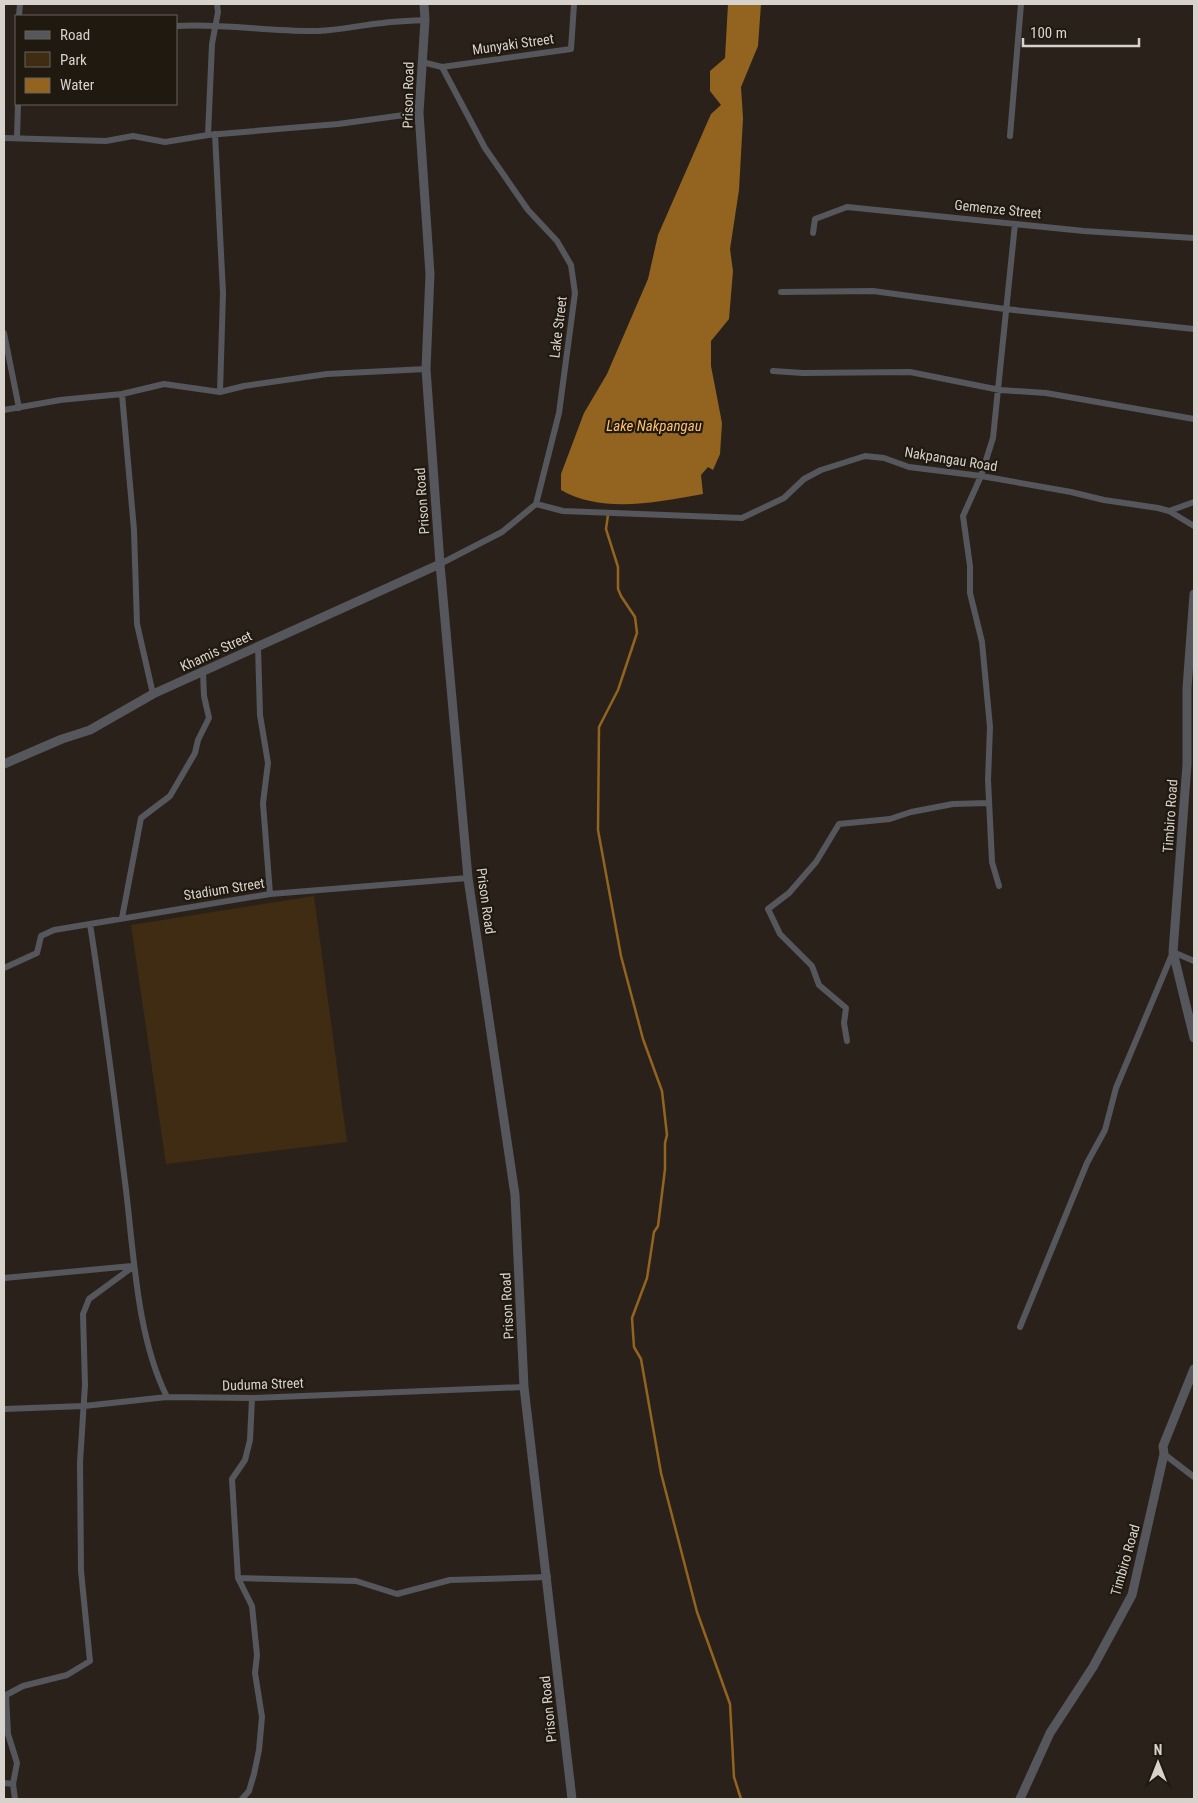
<svg xmlns="http://www.w3.org/2000/svg" width="1198" height="1803" font-family="'Roboto Condensed',sans-serif">
<rect width="100%" height="100%" fill="#2a221a"/>
<path fill="#3f2c13" d="M314,896L347,1142L166,1164L131,925Z"/>
<path fill="#926420" d="M728,4H761L758,46L741,87L743,118L739,190L730,249L733,271L729,319L711,341V366L722,423L720,454L713,470L708,467L701,475L703,494C657,502 603,514 561,490V474L584,413L607,374L648,279L658,235L711,114L721,105L710,91V71L725,58Z"/>
<g fill="none" stroke-linecap="round" stroke-linejoin="round">
<path stroke="#926420" stroke-width="2.5" d="M608,515L606,529L618,567V589L621,596L635,617L637,633L618,690L599,727L598,830L621,956L643,1039L662,1091L667,1135L665,1143V1169L658,1226L654,1232L647,1278L632,1318L634,1347L641,1359L661,1473L697,1612L730,1704L734,1777L741,1799"/>
<path stroke="#55575c" stroke-width="6" d="M19,16L20,4
M176,26C223,23 271,32 318,31C341,30 361,25 383,23C397,21 411,21 425,20
M422,62L442,67L485,148L528,210L557,241L571,265L575,293L559,413L536,504L502,532L440,564
M442,67L571,49L574,4
M215,134L223,293L220,392
M208,135L212,44L218,12L217,4
M1010,136L1021,4
M17,137L18,104
M4,138L106,141L133,136L165,142L208,135L338,124L419,113
M813,233L815,219L847,207L1084,231L1194,238
M781,292L873,291L1005,309L1194,329
M4,333L19,408
M773,371L803,373L910,372L1000,390L1046,393L1194,419
M122,394L134,530L137,624L153,694
M4,410L60,400L122,394L164,384L220,392L244,386L327,374L426,369
M536,504L563,511L742,518L784,498L804,479L821,470L865,456L884,458L909,467L981,476L1071,492L1104,500L1158,508L1169,511L1194,526
M1169,511L1194,502
M258,647L260,715L268,763L263,803L270,894
M999,886L992,862L988,780L990,727L982,642L970,593V566L963,516L981,476L993,438L1015,224
M122,918L141,818L170,796L195,753L198,740L209,718L204,696L203,672
M90,924C104,1013 115,1101 126,1190C134,1256 137,1337 167,1397
M4,968L37,953L41,936L54,930L270,894L468,878
M847,1041L844,1023L846,1008L819,985L812,966L780,934L768,909L789,893L816,862L839,824L890,819L911,812L953,804L988,803
M4,1278L132,1266
M1020,1327L1087,1163L1105,1130L1116,1088L1173,952L1194,961
M4,1409L84,1406L167,1397L252,1398L524,1387
M1164,1454L1194,1477
M238,1578L356,1581L397,1594L450,1580L548,1577
M4,1783L13,1784L15,1799
M13,1784L17,1763L8,1734L6,1695L23,1686L67,1675L90,1661L81,1571L80,1462L85,1385L83,1314L89,1299L134,1266
M242,1799L249,1791L254,1774L259,1750L262,1717L255,1673L257,1655L252,1606L238,1578L232,1479L245,1460L250,1440L252,1398"/>
<path stroke="#55575c" stroke-width="9" d="M424,4L425,20L419,113L430,274L426,369L440,564L468,878L515,1195L524,1387L572,1799
M1194,594L1187,688V764L1173,952L1194,1038
M4,764L62,739L90,730L153,694L440,564
M1020,1799L1050,1733L1093,1667L1132,1595L1164,1454L1163,1446L1194,1369"/>
</g>
<g text-anchor="middle" stroke-width="4.5" stroke-linejoin="round" paint-order="stroke">
<g font-size="14" fill="#d7d2cc" stroke="#201910">
<text transform="translate(513 44) rotate(-8)" y="5">Munyaki Street</text>
<text transform="translate(408 95) rotate(-89)" y="5">Prison Road</text>
<text transform="translate(998 209) rotate(6)" y="5">Gemenze Street</text>
<text transform="translate(558 327) rotate(-83)" y="5">Lake Street</text>
<text transform="translate(951 459) rotate(9)" y="5">Nakpangau Road</text>
<text transform="translate(422 501) rotate(-94)" y="5">Prison Road</text>
<text transform="translate(216 651) rotate(-25)" y="5">Khamis Street</text>
<text transform="translate(1170 816) rotate(-86)" y="5">Timbiro Road</text>
<text transform="translate(224 889) rotate(-9)" y="5">Stadium Street</text>
<text transform="translate(486 901) rotate(82)" y="5">Prison Road</text>
<text transform="translate(507 1306) rotate(-93)" y="5">Prison Road</text>
<text transform="translate(263 1384) rotate(-2)" y="5">Duduma Street</text>
<text transform="translate(1125 1560) rotate(-74)" y="5">Timbiro Road</text>
<text transform="translate(548 1709) rotate(-96)" y="5">Prison Road</text>
</g>
<g font-size="15" font-style="italic" fill="#ffc06b" stroke="#201910">
<text x="654" y="431">Lake Nakpangau</text>
</g>
</g>
<rect width="1198" height="1803" fill="none" stroke="#d7d2cc" stroke-width="10"/>
<rect x="15" y="15" width="162" height="90" fill="#201910" stroke="#69635b"/>
<rect x="25" y="31" width="25" height="8" fill="#55575c" stroke="#69635b"/>
<text x="60" y="40" font-size="15" fill="#d7d2cc">Road</text>
<rect x="25" y="52" width="25" height="15" fill="#3f2c13" stroke="#69635b"/>
<text x="60" y="65" font-size="15" fill="#d7d2cc">Park</text>
<rect x="25" y="78" width="25" height="15" fill="#926420" stroke="#69635b"/>
<text x="60" y="90" font-size="15" fill="#d7d2cc">Water</text>
<g transform="translate(1158 1763)" stroke="#201910" stroke-width="4" paint-order="stroke">
<path d="M0-4L9 19L0 12L-9 19Z" fill="#d7d2cc"/>
<text y="-8" font-size="14" font-weight="bold" text-anchor="middle" fill="#d7d2cc">N</text>
</g>
<path d="M1023 38v8h116v-8" fill="none" stroke="#d7d2cc" stroke-width="2.5"/>
<text x="1030" y="38" font-size="15" fill="#d7d2cc" stroke="#201910" stroke-width="4" paint-order="stroke">100 m</text>
</svg>
